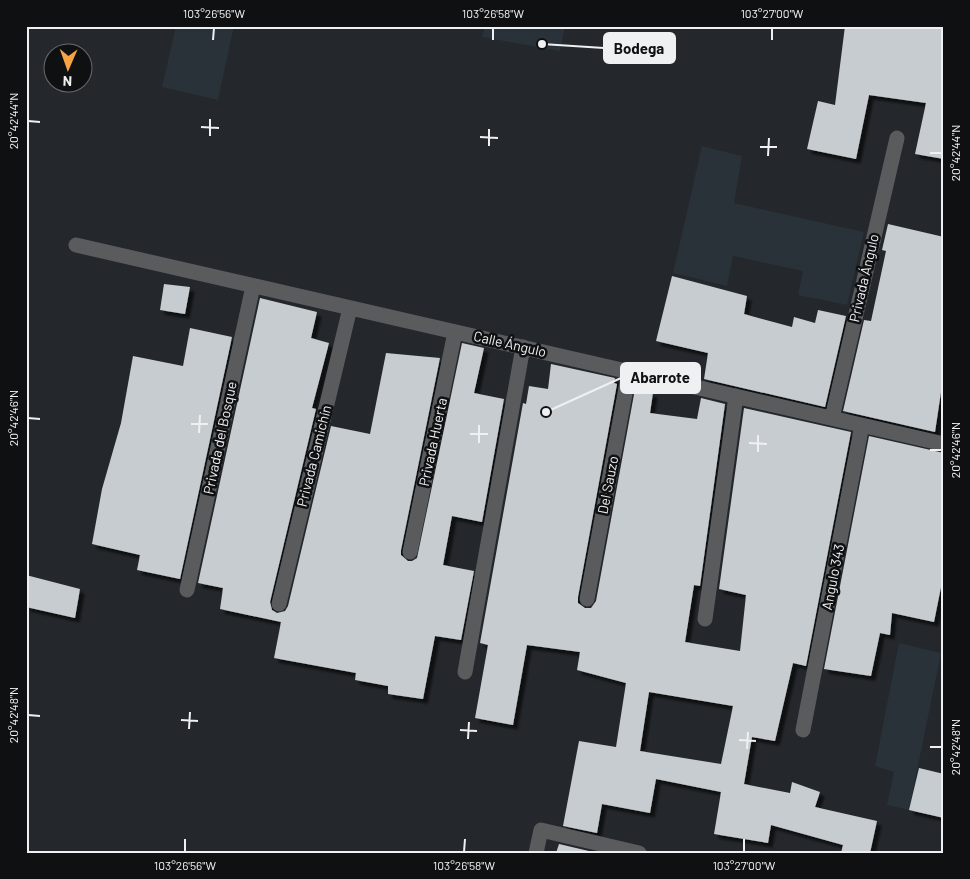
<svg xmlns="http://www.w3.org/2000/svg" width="970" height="879" font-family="Barlow,sans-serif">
<defs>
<filter id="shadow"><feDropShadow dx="4.5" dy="4.5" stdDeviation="1" flood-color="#0009"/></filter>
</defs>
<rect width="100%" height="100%" fill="#24272b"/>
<path fill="#293239" d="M176,26H234L218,100L162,87Z
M485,26H565L560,51L482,37Z
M702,146L742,156L734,203L864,232L847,305L798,295L803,271L733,256L727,286L673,273Z
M899,643L941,653L909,810L887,805L894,772L875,766Z"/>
<path fill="#c7ccd0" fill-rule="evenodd" filter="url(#shadow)" d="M845,26H944V159L915,154L926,103L869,95L856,159L807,149L818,101L835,105Z
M888,224L944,237V372L935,432L843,411L864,320L871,321L886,251L882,250Z
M672,276L747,296L744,314L792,327L794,317L815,323L818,310L846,316L825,407L704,379L708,353L656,341Z
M164,284L190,287L185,314L160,310Z
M260,298L317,312L311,338L329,343L312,408L316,409L270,602L272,610L277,613L285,611L288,606L331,426L370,434L386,353L440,358L401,550V555L408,561H412L417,558L462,343L484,348L474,393L504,399L482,522L452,516L443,565L474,571L461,640L435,636L423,699L388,694V686L355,680L356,673L274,658L281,622L220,609L223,588L198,583Z
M190,328L232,337L180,579L137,570L140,555L92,544L102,489L121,423L133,356L183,366Z
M551,364L615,378L614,383L617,384L578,597V603L585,608H591L596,601L635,389L653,393L650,413L697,419L701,398L725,404L700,586L694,585L685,642L740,651L746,595L719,589L744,408L851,432L806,666L793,663L775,741L752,737L744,784L790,793L792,782L820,792L815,807L877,821L870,853H841L843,845L771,825L768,843L714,834L721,792L656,779L650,813L602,804L597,833L563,826L579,741L616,747L626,683L577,670L580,652L527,645L513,725L475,718L488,645L480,643L523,403L526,404L529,386L548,389ZM649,692L733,706L721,764L640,751Z
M869,436L944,453V572L934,622L892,613L890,635L880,633L871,676L824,669Z
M26,575L80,589L75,618L26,607Z
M919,768L944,774V818L909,810Z
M559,844L593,852V853H556Z"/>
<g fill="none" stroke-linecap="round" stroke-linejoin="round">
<path stroke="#595b5c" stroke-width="15" d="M76,245L944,444
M832,418L897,138
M410,552L455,332
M187,590L253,286
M587,599L629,372
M279,604L350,308
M705,619L736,396
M465,672L523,347
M803,730L862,425
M536,853L541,830L639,853"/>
</g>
<path fill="none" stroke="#eef0f2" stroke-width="2" d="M213,40L214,28M493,40V28M772,40V28M28,121L40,122M201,127L219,128M210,136V119M480,137L498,138M489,146V129M760,147H777M930,153H942M768,156L769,138M28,418L40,419M191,424H208M199,433L200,415M470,434H488M479,443V425M749,443L767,444M930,450H942M758,452V435M28,715L40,716M181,720L198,721M189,729L190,712M460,730L477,731M468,739L469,722M739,740L756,741M930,747H942M747,749L748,732M185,852V839M464,852L465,839M744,852V839"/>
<g text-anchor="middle" stroke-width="5" stroke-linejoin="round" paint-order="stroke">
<g font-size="14" fill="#eef0f2" stroke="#0f1012">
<text transform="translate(864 278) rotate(-77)" y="5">Privada Ángulo</text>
<text transform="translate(510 344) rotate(13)" y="5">Calle Ángulo</text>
<text transform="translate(220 438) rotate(-78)" y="5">Privada del Bosque</text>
<text transform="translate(433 442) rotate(-78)" y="5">Privada Huerta</text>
<text transform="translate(314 456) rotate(-76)" y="5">Privada Camichín</text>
<text transform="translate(608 485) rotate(-79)" y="5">Del Sauzo</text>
<text transform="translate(833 577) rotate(-79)" y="5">Angulo 343</text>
</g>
</g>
<path fill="none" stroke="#eef0f2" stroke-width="2" d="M542 44L604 48M546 412L621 378"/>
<g fill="#eef0f2" stroke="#0f1012" stroke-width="2">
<circle cx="542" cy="44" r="5"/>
<circle cx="546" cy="412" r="5"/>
</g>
<g fill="#eef0f2" stroke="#eef0f2" stroke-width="2">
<rect x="604" y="33" width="71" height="30" rx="5"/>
<rect x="621" y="363" width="79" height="30" rx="5"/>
</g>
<g font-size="15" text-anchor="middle" font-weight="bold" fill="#111">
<text x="639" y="54">Bodega</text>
<text x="660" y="383">Abarrote</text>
</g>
<rect width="970" height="879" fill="none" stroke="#0f1012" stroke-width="55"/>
<g transform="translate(68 68) rotate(182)"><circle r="24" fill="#0f1012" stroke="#686a6c"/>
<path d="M0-4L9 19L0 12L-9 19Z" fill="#f5a345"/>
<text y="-8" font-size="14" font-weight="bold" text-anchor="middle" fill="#eef0f2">N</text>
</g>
<rect x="28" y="28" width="914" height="824" fill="none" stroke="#eef0f2" stroke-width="2"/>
<g font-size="12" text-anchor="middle" fill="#eef0f2">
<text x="214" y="18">103°26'56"W</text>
<text x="493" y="18">103°26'58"W</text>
<text x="772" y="18">103°27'00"W</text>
<text transform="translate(14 121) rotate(-90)" y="4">20°42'44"N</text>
<text transform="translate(956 153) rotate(-90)" y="4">20°42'44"N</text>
<text transform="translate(14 418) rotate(-90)" y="4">20°42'46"N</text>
<text transform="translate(956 450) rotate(-90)" y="4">20°42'46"N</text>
<text transform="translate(14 715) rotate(-90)" y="4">20°42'48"N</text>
<text transform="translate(956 747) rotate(-90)" y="4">20°42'48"N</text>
<text x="185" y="870">103°26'56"W</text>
<text x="464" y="870">103°26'58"W</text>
<text x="744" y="870">103°27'00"W</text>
</g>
</svg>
